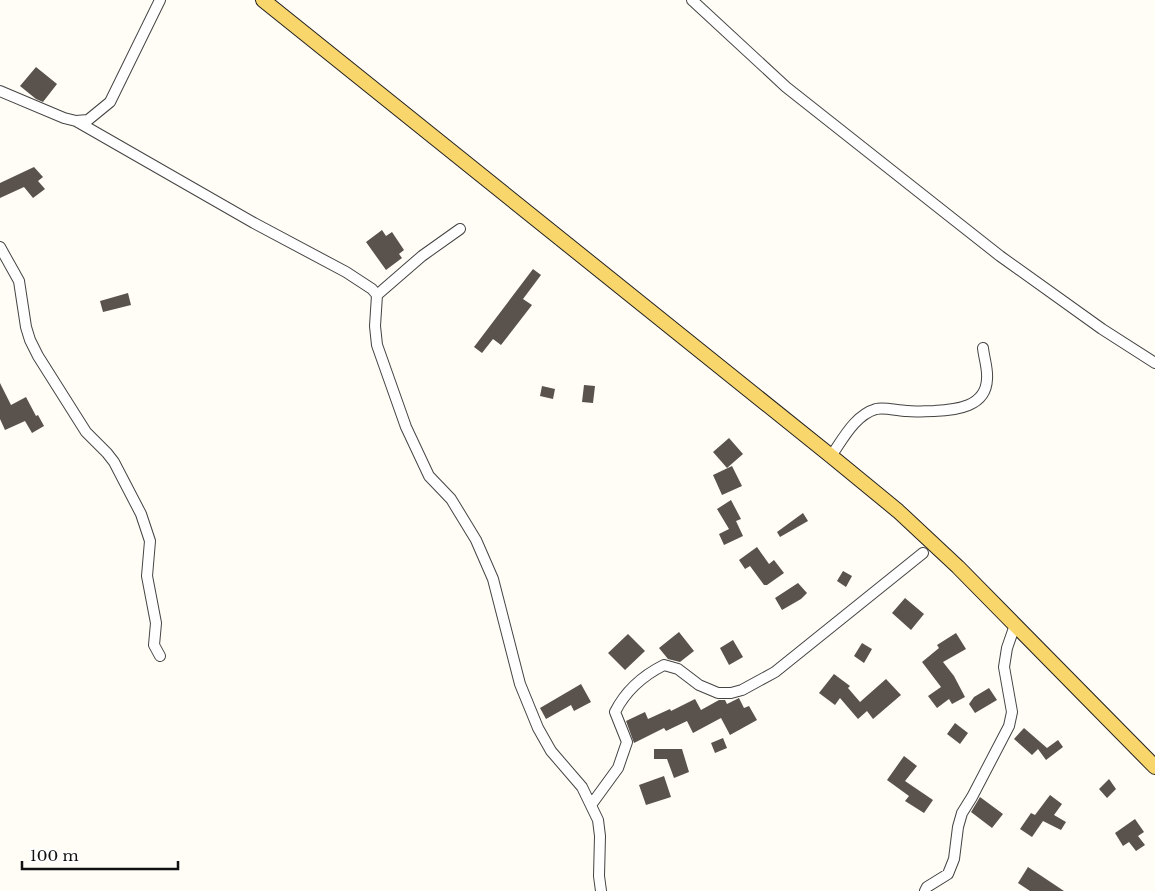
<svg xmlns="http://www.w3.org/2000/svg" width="1155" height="891" font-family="'Libre Baskerville',serif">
<rect width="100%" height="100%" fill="#fffdf5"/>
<path fill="#5a524d" d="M36,67L57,84L43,102L36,99L20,86Z
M34,167L43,177L38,181L45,189L33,198L24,187L0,198V183Z
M382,230L386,236L392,232L404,250L399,254L402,258L386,270L366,242Z
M533,269L541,275L523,299L532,305L501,345L493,339L482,353L474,347Z
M128,293L131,305L103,312L100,301Z
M0,383L11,405L26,397L36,416L38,415L44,426L32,433L25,421L5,430L0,419Z
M584,385L595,386L593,403L582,402Z
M542,386L555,389L553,399L540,396Z
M729,438L743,454L727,468L713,452Z
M732,466L742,486L722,495L713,475Z
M731,500L741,519L736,521L743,536L724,545L719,534L729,529L717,509Z
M803,513L808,521L780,537L777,532Z
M757,547L769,564L774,560L784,573L767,585H764L750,566L745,569L739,560Z
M843,571L852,576L846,587L837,581Z
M798,583L807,593L801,599L782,610L775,598Z
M905,598L924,614L911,630L892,613Z
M679,632L694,651L680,662L668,659L659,648Z
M956,633L966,649L943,662L954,676L965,697L952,704L949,699L937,708L928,696L941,687L922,662L939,648L937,645Z
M628,634L645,651L625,670L608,653Z
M733,640L743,657L729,665L720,648Z
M862,643L872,649L864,663L854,656Z
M834,674L850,686L848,688L860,702L886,679L901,695L873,719L867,711L858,719L840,698L835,705L819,693Z
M581,684L591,702L574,711L571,705L546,719L540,708Z
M989,688L997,700L975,713L969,704L974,697Z
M739,698L744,708L749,706L757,720L730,735L721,718L693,733L687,721L666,731L664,728L634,743L626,721L645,712L648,719L670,709L671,711L695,699L701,710L719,700H725L727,704Z
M955,723L968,733L960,744L947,734Z
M1024,728L1047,748L1058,740L1063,747L1046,760L1038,749L1032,755L1014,739Z
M723,738L727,748L715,753L711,743Z
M654,749H682L689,772L674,778L667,759H654Z
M904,756L917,766L905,781L933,800L924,813L905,801L909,796L887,780Z
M664,776L671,797L646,805L639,785Z
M1109,779L1116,789L1107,798L1099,789Z
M1050,795L1062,804L1054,815L1066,822L1061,830L1043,821L1032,837L1020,829L1031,813L1035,815Z
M980,797L1003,814L992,828L971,812Z
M1135,819L1144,832L1138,836L1145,845L1136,851L1129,842L1123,846L1115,833Z
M1028,867L1064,891H1030L1018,883Z"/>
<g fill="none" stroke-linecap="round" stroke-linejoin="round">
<defs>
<path id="minor" d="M692,0L786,87L948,215L1000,256L1102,329L1155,363
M0,91L64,118L76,121L88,120L110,102L160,0
M76,121L254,223L346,272L372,289L377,295L375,326L377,345L406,427L429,476L451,499L476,540L493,579L520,684L538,728L551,751L582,787L598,820L600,836L599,876L601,891
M0,247L19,281L26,327L30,340L38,356L86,432L107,453L114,462L141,514L150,541L147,576L156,623L154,645L160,656
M377,295L422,256L460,229
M831,456C843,439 855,415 876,409C885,407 898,411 907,411C916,412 925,411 934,411C956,410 986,407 987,379C988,369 984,358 983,348
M591,805L618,768L627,742L615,712C626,690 642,676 664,665L678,669L699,685L718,693H731L742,690L775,672L923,553
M925,891L927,887L948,874L954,859L958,827L962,813L972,797L1009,726L1012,712L1004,667L1007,648L1015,625"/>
<path id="major" d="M263,0L831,456L898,511L958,567L1155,767"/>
</defs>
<use href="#minor" stroke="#444" stroke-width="12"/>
<use href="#major" stroke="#222" stroke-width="16"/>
<use href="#minor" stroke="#fff" stroke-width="10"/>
<use href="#major" stroke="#f9d66b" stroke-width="14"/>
</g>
<path d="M22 861v8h156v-8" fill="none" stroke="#111111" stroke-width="2.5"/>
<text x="30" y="861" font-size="15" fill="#111111" stroke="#ffffff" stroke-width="4" paint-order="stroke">100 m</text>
</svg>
